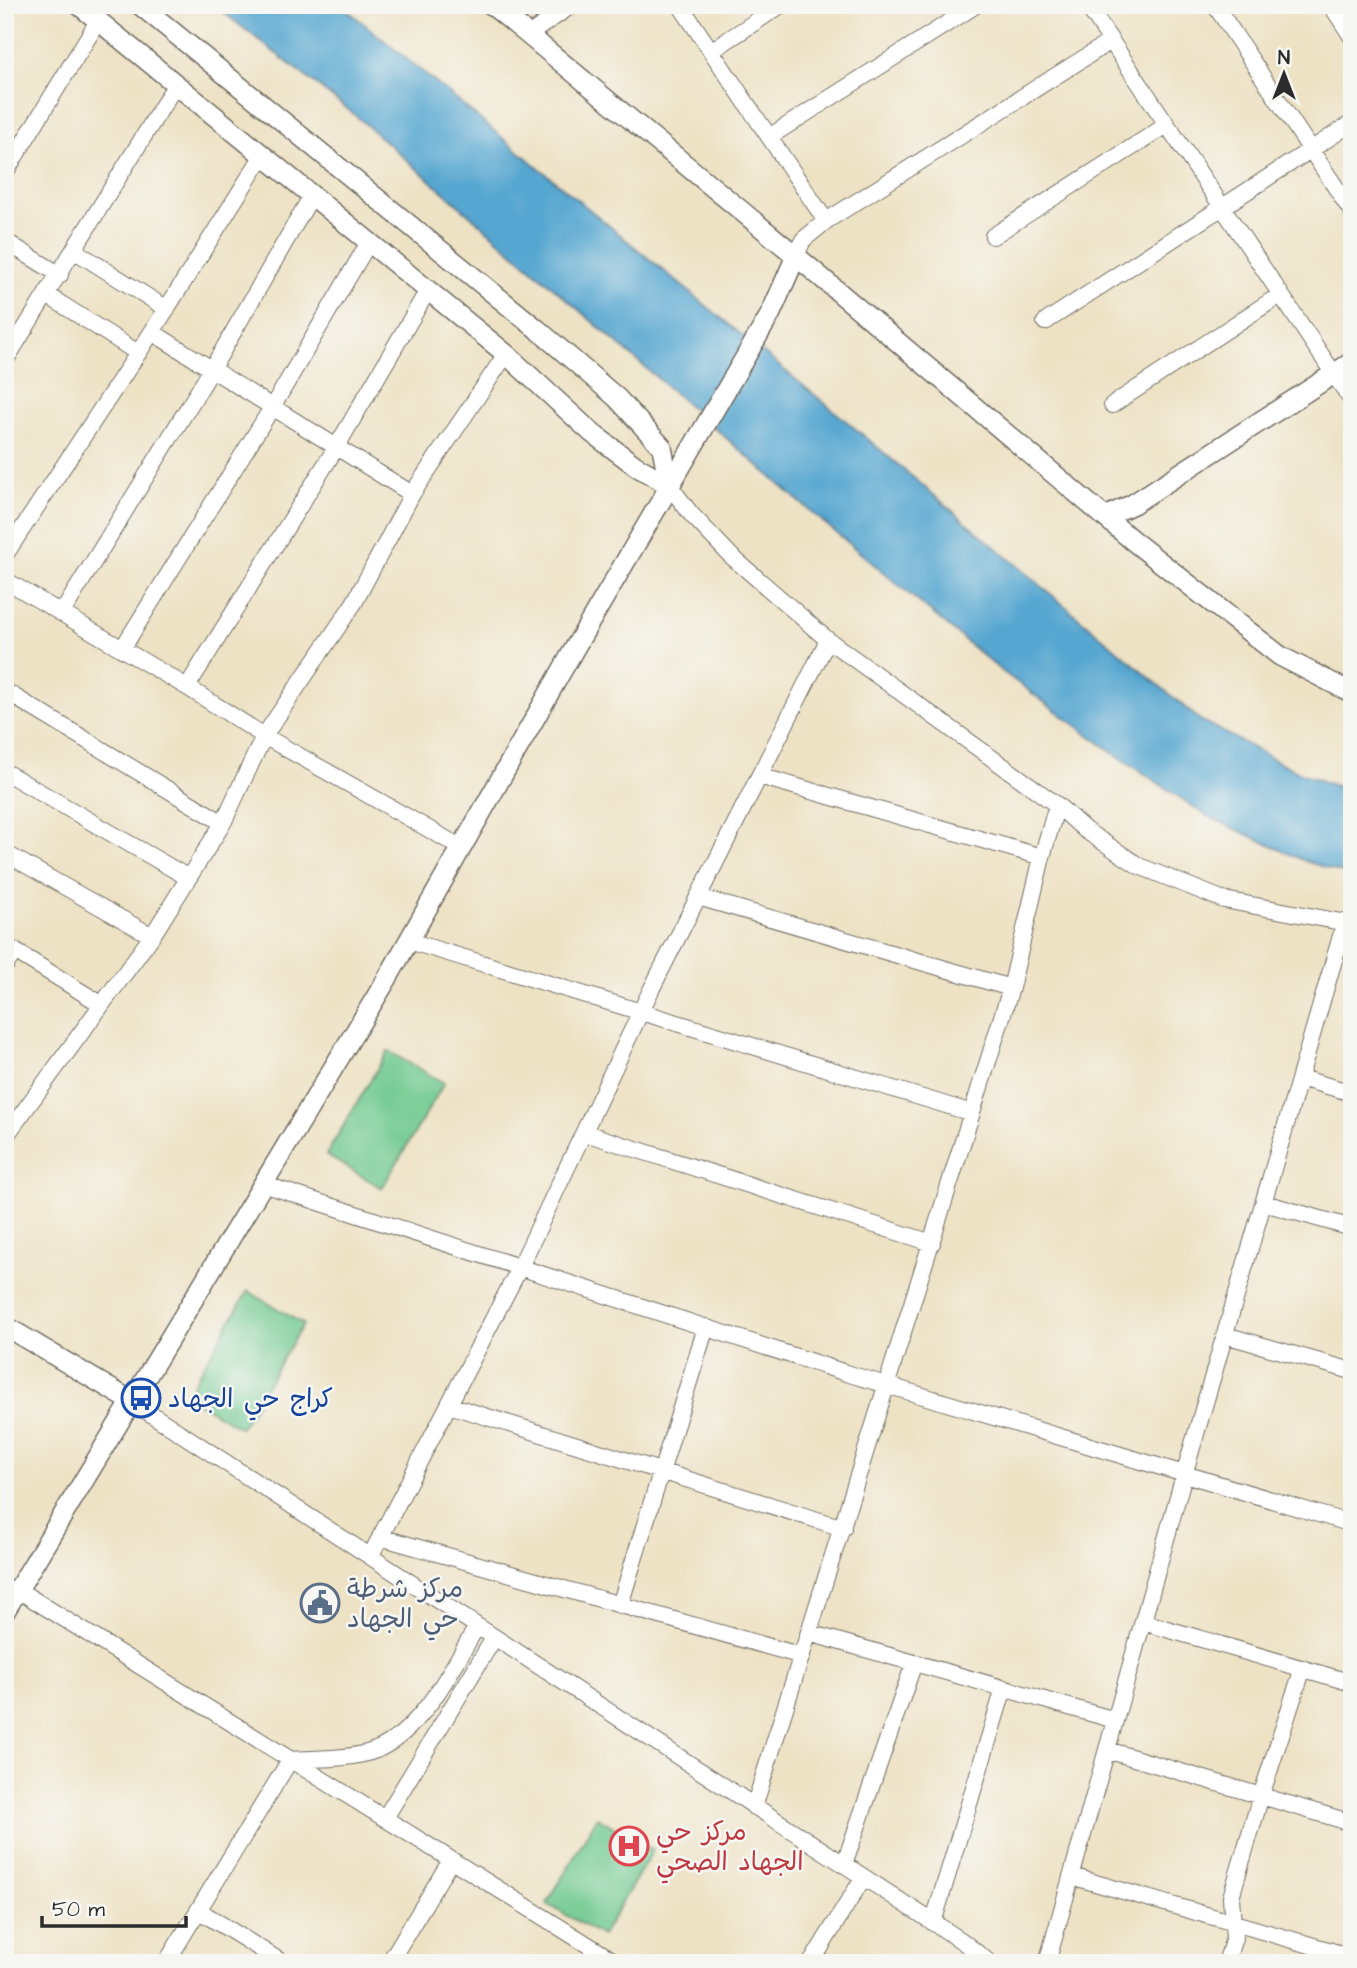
<svg xmlns="http://www.w3.org/2000/svg" width="1357" height="1968" font-family="'Architects Daughter','Playpen Sans Arabic',sans-serif">
<rect width="100%" height="100%" fill="#f6f6f2"/>
<filter id="ink" filterUnits="userSpaceOnUse"><feTurbulence type="fractalNoise" baseFrequency=".0143" numOctaves="2"/><feDisplacementMap in="SourceGraphic" scale="14" xChannelSelector="R" yChannelSelector="G"/><feConvolveMatrix kernelMatrix="1 2 1 2 8 2 1 2 1" color-interpolation-filters="sRGB"/></filter>
<filter id="wash" filterUnits="userSpaceOnUse"><feTurbulence type="fractalNoise" baseFrequency=".00686" numOctaves="4" result="noise"/><feDisplacementMap in="SourceGraphic" scale="28" xChannelSelector="R" yChannelSelector="G"/><feGaussianBlur stdDeviation="1.57" result="paint"/><feColorMatrix in="noise" values="0 0 0 0 0 0 0 0 0 0 0 0 0 0 0 0 0 1.4 0 .05"/><feComposite in="paint" operator="in"/></filter>
<g filter="url(#wash)">
<rect width="100%" height="100%" fill="#eee2c5"/>
<path fill="#70c990" stroke="#4e7a5e" stroke-width="2" d="M388,1051L444,1083L382,1188L326,1155Z
M248,1291L303,1324L241,1428L186,1396Z
M597,1817L653,1850L602,1936L547,1904Z"/>
<path fill="#55a6d0" stroke="#40687e" stroke-width="2" d="M214,5H341L845,420L1200,720L1298,772L1352,792V876L1305,861L1207,816L1115,754L999,669L809,510L355,115Z"/>
</g>
<g filter="url(#ink)">
<g fill="none" stroke-linecap="round" stroke-linejoin="round">
<defs>
<path id="minor" d="M680,5L826,221
M1087,5L1352,401
M1215,5L1352,212
M1331,5L1352,37
M528,35L572,5
M711,51L781,5
M769,137L976,5
M5,173L98,21
M993,236L1167,125
M5,241L60,275
M75,251L167,309
M796,256L803,240L826,221L1111,41
M47,295L138,353
M1045,322L1352,123
M152,332L412,494
M5,361L176,84
M1112,405L1280,295
M669,485L691,514L731,556L828,640L1057,805L1085,830L1139,866L1224,900L1352,924
M5,555L152,332L263,155
M5,580L187,687L264,736L462,848
M62,613L212,369L312,195
M122,649L273,406L369,242
M187,687L337,446L428,290
M5,691L223,823
M5,772L187,877
M759,776L1042,857
M5,853L152,936
M698,897L1011,988
M409,941L972,1113
M5,945L101,1004
M5,966L15,951
M1300,1078L1352,1093
M585,1133L932,1243
M5,1137L152,936L223,823L264,736L354,603L412,494L506,354
M263,1184L846,1373L1352,1524
M1264,1203L1352,1228
M1225,1335L1352,1371
M131,1401L962,1941L990,1963
M449,1405L843,1528
M380,1537L802,1656
M370,1557L520,1267L651,990L828,640
M18,1590L617,1963
M620,1605L706,1327
M1143,1622L1352,1683
M809,1633L1115,1720
M1107,1750L1352,1823
M754,1807L1011,988L1042,857L1057,805
M385,1818L494,1638
M844,1865L914,1663
M1071,1876L1352,1957
M198,1910L283,1963
M933,1923L1004,1688
M166,1963L290,1760C318,1758 350,1760 376,1750C422,1731 453,1667 477,1626
M389,1963L451,1860
M811,1963L863,1878
M1047,1963L1184,1475L1345,922
M1226,1963L1234,1938L1231,1897L1261,1796L1303,1668"/>
<path id="tertiary" d="M79,5L506,354L592,433L636,466L669,485
M140,5L537,329L617,398L662,447L669,485
M492,5L796,256L1132,540L1280,656L1352,693
M1105,517L1133,504L1352,362
M5,1326L131,1401
M5,1611L387,979L577,644L770,315L796,256"/>
</defs>
<use href="#minor" stroke="#6f6b61" stroke-width="18"/>
<use href="#tertiary" stroke="#6f6b61" stroke-width="22"/>
<use href="#minor" stroke="#fff" stroke-width="16"/>
<use href="#tertiary" stroke="#fff" stroke-width="19"/>
</g>
</g>
<defs>
<symbol id="bus-ring" viewBox="-11 -11 22 22"><circle r="9.5" fill="#f6f6f2" stroke="#1a4fb4" stroke-width="1.5"/><path d="M-5-6H5V4H4V6H2V4H-2V6H-4V4H-5ZM-3.5-4V0h7V-4ZM-3.5 1.2v1.5H-2V1.2ZM2 1.2v1.5H3.5V1.2Z" fill="#1a4fb4"/></symbol>
<symbol id="civic-ring" viewBox="-11 -11 22 22"><circle r="9.5" fill="#f6f6f2" stroke="#5c6f8a" stroke-width="1.5"/><path d="M-.6-6.5H3V-4.5H.6V-3L4-1V1h2V6H-6V1h2V-1L-.6-3ZM-1.2 2.5V6h2.4V2.5Z" fill="#5c6f8a"/></symbol>
<symbol id="hospital-ring" viewBox="-11 -11 22 22"><circle r="9.5" fill="#f6f6f2" stroke="#e0444e" stroke-width="1.5"/><path d="M-5-5h3v3.5h4V-5h3V5h-3V1.5h-4V5h-3Z" fill="#e0444e"/></symbol>
</defs>
<g fill-rule="evenodd">
<use href="#bus-ring" x="119" y="1376" width="44" height="44"/>
<use href="#civic-ring" x="298" y="1581" width="44" height="44"/>
<use href="#hospital-ring" x="607" y="1824" width="44" height="44"/>
</g>
<g text-anchor="middle" stroke-width="5" stroke-linejoin="round" paint-order="stroke">
<g font-size="26" fill="#164399" stroke="#f6f6f2" text-anchor="start">
<text x="168" y="1407">كراج حي الجهاد</text>
</g>
<g font-size="26" fill="#4e5e75" stroke="#f6f6f2" text-anchor="start">
<text x="347" y="1597">مركز شرطة<tspan x="347" dy="30">حي الجهاد</tspan></text>
</g>
<g font-size="26" fill="#be3a42" stroke="#f6f6f2" text-anchor="start">
<text x="656" y="1840">مركز حي<tspan x="656" dy="30">الجهاد الصحي</tspan></text>
</g>
</g>
<rect width="1357" height="1968" fill="none" stroke="#f6f6f2" stroke-width="28"/>
<g transform="translate(1284 74)" stroke="#f6f6f2" stroke-width="5" paint-order="stroke">
<path d="M0-5L12 26L0 18L-12 26Z" fill="#2b2b2b"/>
<text y="-10" font-size="19" font-weight="bold" text-anchor="middle" fill="#2b2b2b">N</text>
</g>
<path d="M42 1916v10h144v-10" fill="none" stroke="#2b2b2b" stroke-width="3.5"/>
<text x="52" y="1916" font-size="21" fill="#2b2b2b" stroke="#f6f6f2" stroke-width="5" paint-order="stroke">50 m</text>
</svg>
